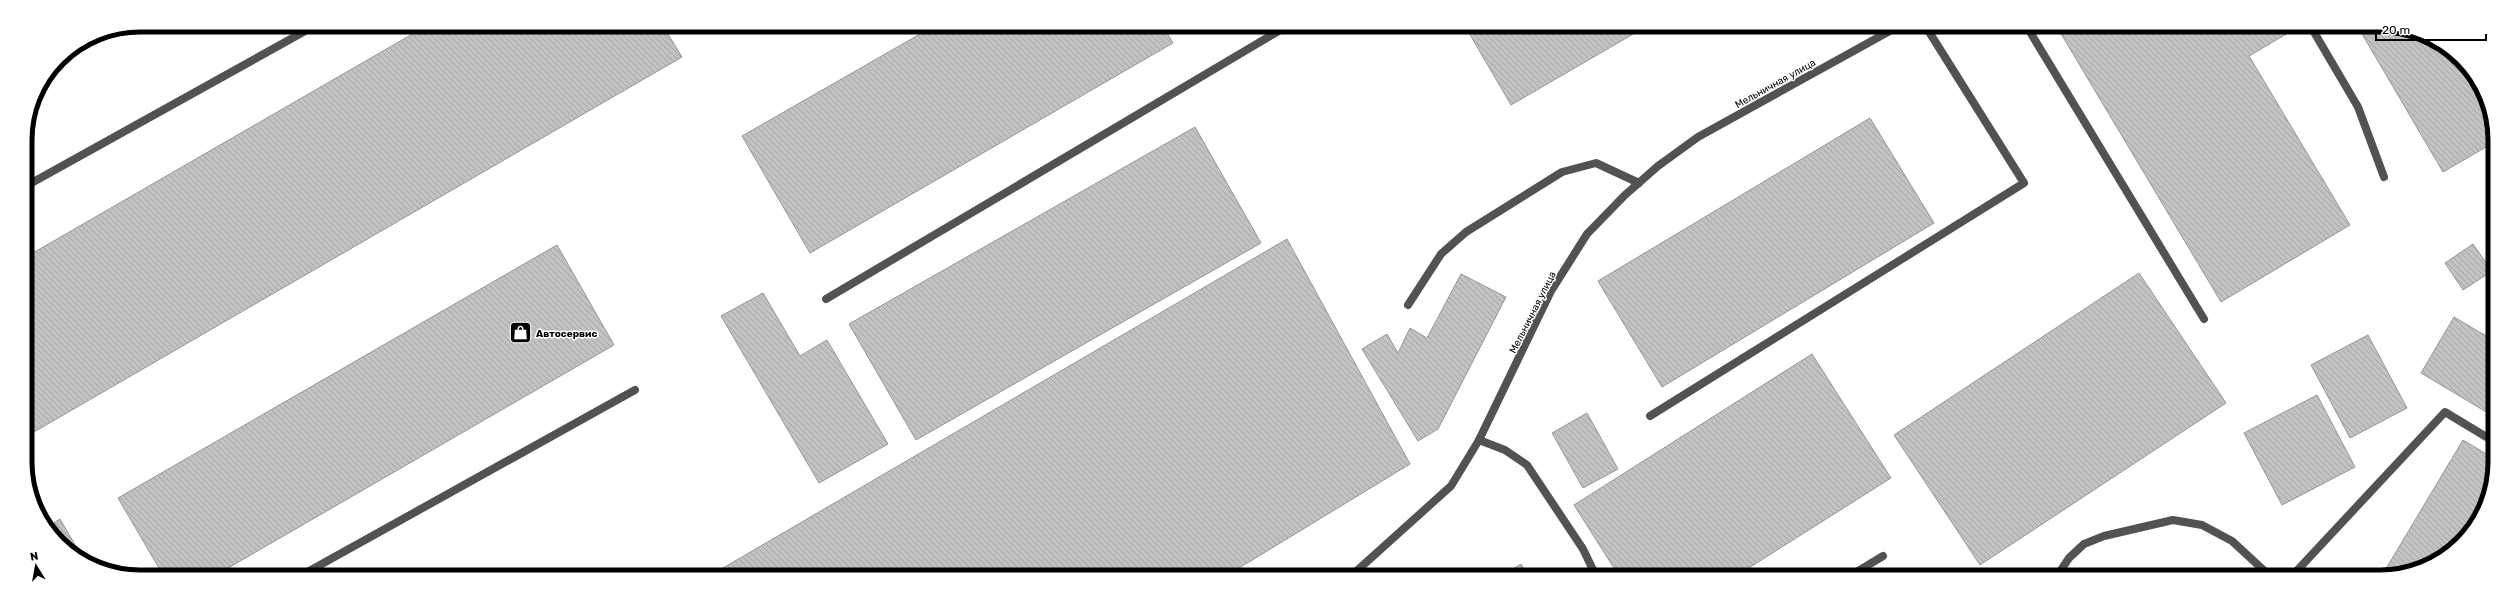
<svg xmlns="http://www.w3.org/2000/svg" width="2520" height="602" font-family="Rubik,sans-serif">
<defs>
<pattern id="building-back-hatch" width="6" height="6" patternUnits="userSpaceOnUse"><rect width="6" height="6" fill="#c2c2c2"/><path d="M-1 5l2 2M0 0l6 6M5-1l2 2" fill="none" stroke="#a5a5a5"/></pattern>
</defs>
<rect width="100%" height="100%" fill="#fff"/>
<path fill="url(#building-back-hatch)" stroke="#969696" d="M428,25L663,26L682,57L27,436L26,257Z
M934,26H1163L1173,43L810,253L742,136Z
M1465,26H1647L1511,105Z
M2057,27H2293L2295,29L2249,56L2350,225L2221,302Z
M2358,27H2403L2461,58L2493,117V143L2443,172Z
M1870,118L1934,223L1662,387L1598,281Z
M1195,127L1261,243L916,440L849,324Z
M1287,239L1410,464L1226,576L711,575Z
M2473,244L2492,271L2463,290L2445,263Z
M557,245L614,345L216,575H163L118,498Z
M2139,273L2226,403L1980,565L1894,435Z
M1461,274L1506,297L1438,429L1418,441L1362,349L1387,334L1398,353L1410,328L1427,338Z
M763,293L800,356L827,340L888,444L819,483L721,316Z
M2454,317L2493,340V416L2421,373Z
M2368,335L2407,408L2350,438L2311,365Z
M1812,354L1891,478L1736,576H1619L1574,505Z
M2317,395L2355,467L2282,505L2244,433Z
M1587,413L1618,469L1583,488L1552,433Z
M2463,440L2493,458V485L2480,519L2456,549L2424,568L2381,577Z
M60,519L81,555L59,544L49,526Z
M1521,564L1528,576H1501Z"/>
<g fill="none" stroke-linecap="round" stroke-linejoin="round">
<path stroke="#525252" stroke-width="8" d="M2027,27L2204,319
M2311,27L2358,107L2384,177
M26,186L316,25
M826,299L1287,26
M1408,305L1441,254L1466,232L1562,172L1596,163L1639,183
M1650,416L2024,183L1926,27
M1479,440L1505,450L1527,465L1583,549L1596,576
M302,575L635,390
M1850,576L1883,556
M2057,576L2069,558L2084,544L2104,536L2173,520L2202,525L2232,541L2271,577
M2291,577L2445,412L2493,441"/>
<path stroke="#525252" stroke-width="8" d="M1351,576L1451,486L1479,440L1551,291L1587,234L1625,195L1658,166L1698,137L1897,27"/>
</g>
<defs>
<symbol id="shop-square" viewBox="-11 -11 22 22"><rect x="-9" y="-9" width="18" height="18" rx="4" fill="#000" stroke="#fff"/><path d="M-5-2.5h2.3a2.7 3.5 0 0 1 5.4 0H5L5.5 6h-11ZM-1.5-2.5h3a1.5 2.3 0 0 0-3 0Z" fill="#fff"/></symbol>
</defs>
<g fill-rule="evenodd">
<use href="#shop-square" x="508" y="320" width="25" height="25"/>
</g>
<g text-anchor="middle" stroke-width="3" stroke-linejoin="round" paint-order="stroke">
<g font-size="10" fill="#000" stroke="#fff">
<text transform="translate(1775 83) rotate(-29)" y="4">Мельничная улица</text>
<text transform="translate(1532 312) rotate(-63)" y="4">Мельничная улица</text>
</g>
<g font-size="10" font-weight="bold" fill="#000" stroke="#fff" text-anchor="start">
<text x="536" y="337">Автосервис</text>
</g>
</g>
<path d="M0 0H2520V602H0ZM140 32H2380A108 108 0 0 1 2488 140V462A108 108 0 0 1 2380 570H140A108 108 0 0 1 32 462V140A108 108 0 0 1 140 32Z" fill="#fff" fill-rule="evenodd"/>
<path fill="none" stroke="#000" stroke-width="5" d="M140 32H2380A108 108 0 0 1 2488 140V462A108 108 0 0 1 2380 570H140A108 108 0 0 1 32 462V140A108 108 0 0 1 140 32Z"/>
<g transform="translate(36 566) rotate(349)" stroke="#ffffff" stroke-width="3" paint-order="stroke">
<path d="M0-3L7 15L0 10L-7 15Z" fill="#000000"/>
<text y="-6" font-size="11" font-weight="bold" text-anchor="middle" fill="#000000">N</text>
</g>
<path d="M2376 34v6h110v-6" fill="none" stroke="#000000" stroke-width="2"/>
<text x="2382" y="34" font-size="12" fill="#000000" stroke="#ffffff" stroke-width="3" paint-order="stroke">20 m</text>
</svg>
